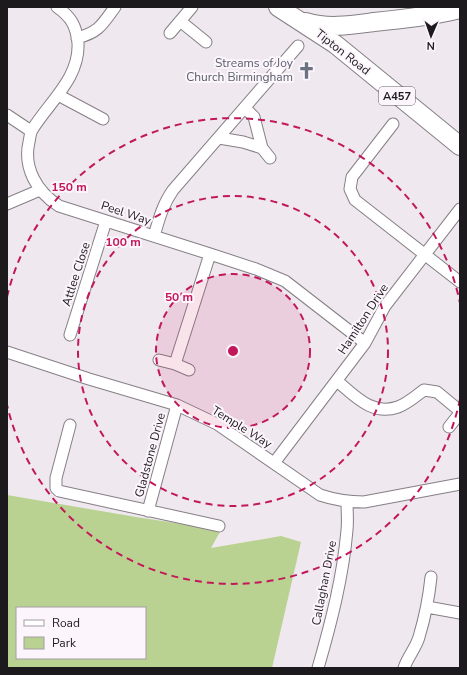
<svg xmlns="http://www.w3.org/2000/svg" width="467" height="675" font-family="'Nunito Sans',sans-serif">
<rect width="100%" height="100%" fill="#efe8ef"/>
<path fill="#bad291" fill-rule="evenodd" d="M7,495L136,517L221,530L211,548L281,536L301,542L272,668H7ZM17,608H145V658H17Z"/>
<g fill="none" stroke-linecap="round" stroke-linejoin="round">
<defs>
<path id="street" d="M57,7C71,17 76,25 78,43C80,78 49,102 32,130C30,133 30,138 29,142C23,168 37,192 59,206L210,254L256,269L285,281L365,343
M180,21L206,42
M170,33L192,7
M77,38C99,32 102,25 115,7
M58,95L103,119
M7,115L31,131
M393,124L352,177L350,189L355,200L460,282
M219,138L243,142L262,148L254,117L245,108
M262,148L270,158
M7,204L40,190
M154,236C159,219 163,204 173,190L298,46
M70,335L106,221
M7,352L89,379L177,405L217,424L320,495C335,500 348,502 364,502L460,484
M159,360L175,364L189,370
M175,364L210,254
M337,381C355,396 372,416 398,407C407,404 416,396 424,390L437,392L460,411
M70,425L56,478V488L59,491L219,526
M449,427L460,413
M274,463L365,343L385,306L460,209
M148,511L177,405
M427,607L460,613
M318,668C331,623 343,577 347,530C348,521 347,511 347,502
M404,668C408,656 416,648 419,637C425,617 429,597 431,577"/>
<path id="primary" d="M278,7L335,44L460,146
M306,22C328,29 352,25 374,22C403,19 432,16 460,9"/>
</defs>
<use href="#street" stroke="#867f86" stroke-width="13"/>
<use href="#primary" stroke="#867f86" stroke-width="20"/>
<use href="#street" stroke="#fff" stroke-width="11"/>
<use href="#primary" stroke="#fff" stroke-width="18"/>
</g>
<circle cx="233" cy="351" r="77" fill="#c2185b" fill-opacity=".12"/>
<g fill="none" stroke="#c2185b" stroke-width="2" stroke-dasharray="7 5">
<circle cx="233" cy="351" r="77"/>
<circle cx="233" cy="351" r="155"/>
<path d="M460 399A232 232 0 0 1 7 405M7 297A232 232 0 0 1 460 303"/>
</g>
<defs>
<symbol id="church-bare" viewBox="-9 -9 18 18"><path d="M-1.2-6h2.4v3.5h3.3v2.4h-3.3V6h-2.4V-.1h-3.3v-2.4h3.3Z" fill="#6b7280" stroke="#fcf5fc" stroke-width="2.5" paint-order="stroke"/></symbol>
</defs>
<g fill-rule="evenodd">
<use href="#church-bare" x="294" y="58" width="25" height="25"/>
</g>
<g text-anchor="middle" stroke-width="4" stroke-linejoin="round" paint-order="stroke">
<rect fill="#fcf5fc" stroke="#605c60" stroke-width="1" x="379" y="87" width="36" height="18" rx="3"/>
<g font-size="11" font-weight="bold" fill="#1d1a1d">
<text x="397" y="100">A457</text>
</g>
<g font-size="12" fill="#1d1a1d" stroke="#fcf5fc">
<text transform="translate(343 52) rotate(38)" y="4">Tipton Road</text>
<text transform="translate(126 213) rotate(18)" y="4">Peel Way</text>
<text transform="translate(76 274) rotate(-72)" y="4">Attlee Close</text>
<text transform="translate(363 319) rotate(-57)" y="4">Hamilton Drive</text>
<text transform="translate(242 427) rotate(32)" y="4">Temple Way</text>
<text transform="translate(150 455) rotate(-75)" y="4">Gladstone Drive</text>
<text transform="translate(324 583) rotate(-79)" y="4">Callaghan Drive</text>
</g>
<g font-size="12" fill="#5b616d" stroke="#fcf5fc" text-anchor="end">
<text x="293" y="67">Streams of Joy<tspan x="293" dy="14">Church Birmingham</tspan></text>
</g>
</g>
<circle cx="233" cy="351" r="6" fill="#c2185b" stroke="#fcf5fc" stroke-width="2"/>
<g font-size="12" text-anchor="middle" font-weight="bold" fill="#c2185b" stroke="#fcf5fc" stroke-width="4" stroke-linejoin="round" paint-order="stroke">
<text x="69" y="191">150 m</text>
<text x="123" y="246">100 m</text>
<text x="179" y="301">50 m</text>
</g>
<rect width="467" height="675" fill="none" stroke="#1d1a1d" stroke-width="16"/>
<rect x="16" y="607" width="130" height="52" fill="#fcf5fc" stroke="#a39da3"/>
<rect x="24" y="620" width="20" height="6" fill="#ffffff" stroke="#a39da3"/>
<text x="52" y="627" font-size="12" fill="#1d1a1d">Road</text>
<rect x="24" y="637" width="20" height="12" fill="#bad291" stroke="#a39da3"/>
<text x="52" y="647" font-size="12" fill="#1d1a1d">Park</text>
<g transform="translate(431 36) rotate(182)" stroke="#fcf5fc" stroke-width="3" paint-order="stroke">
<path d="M0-3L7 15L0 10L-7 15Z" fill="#1d1a1d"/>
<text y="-6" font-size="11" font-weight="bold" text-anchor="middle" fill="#1d1a1d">N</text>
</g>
</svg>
